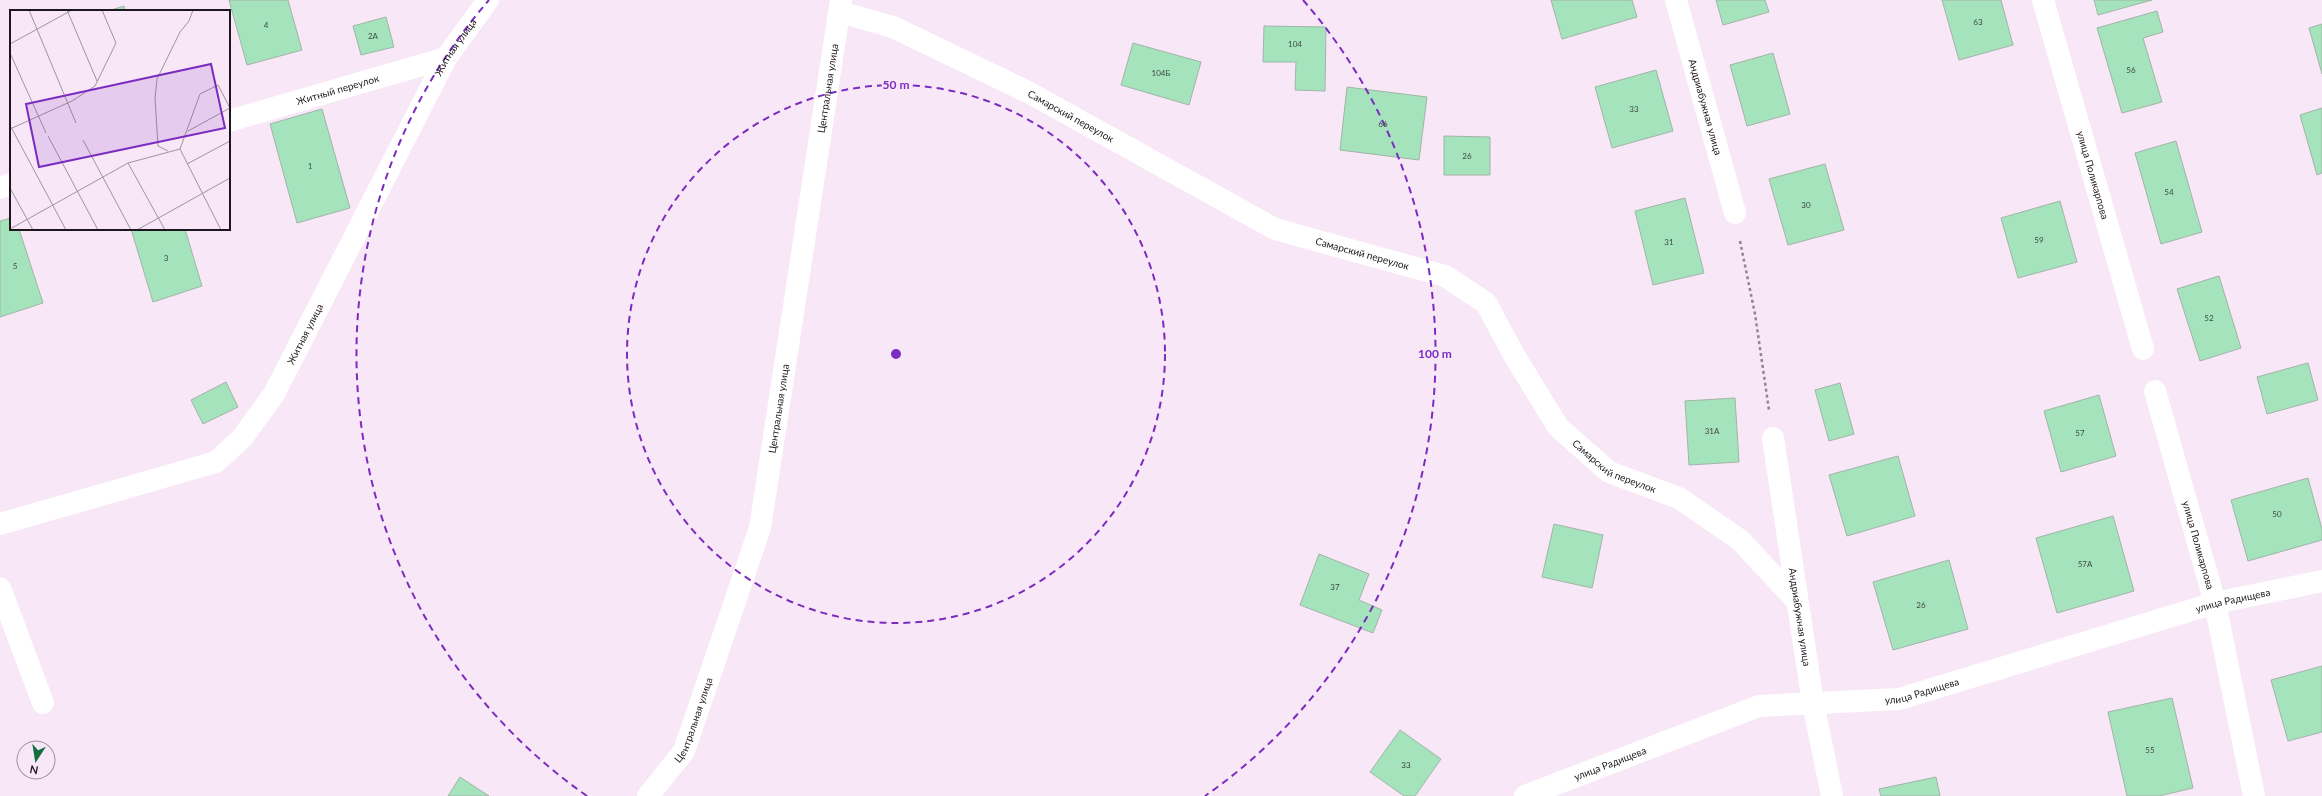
<svg xmlns="http://www.w3.org/2000/svg" width="2322" height="796" font-family="Lato,sans-serif">
<rect width="100%" height="100%" fill="#f8e7f7"/>
<path fill="#a5e3bc" stroke="#a1b4a8" d="M229,0H288L302,50L247,65Z
M1551,0H1632L1637,17L1562,39Z
M1716,0H1765L1769,12L1723,25Z
M1942,0H2001L2013,45L1959,60Z
M2094,0H2152L2098,15Z
M124,6L125,11H108Z
M2157,11L2163,32L2143,38L2162,102L2122,113L2097,28Z
M386,17L394,47L361,55L353,26Z
M2322,24V74L2309,28Z
M1264,26L1326,27L1325,91L1295,90L1296,62H1263Z
M1133,43L1201,62L1189,105L1121,85Z
M1773,53L1790,114L1747,126L1730,65Z
M1656,70L1673,131L1612,148L1595,87Z
M1347,87L1427,97L1419,160L1340,150Z
M2322,108V173L2317,175L2300,115Z
M322,109L350,208L297,223L270,124Z
M1444,136L1490,137V175H1444Z
M2176,141L2202,232L2161,244L2135,153Z
M1825,164L1844,230L1788,245L1769,179Z
M1685,198L1704,273L1653,285L1635,211Z
M2060,201L2077,262L2018,278L2001,218Z
M11,218V229H19L43,303L0,317V221Z
M131,229H185L202,286L153,302Z
M2219,276L2241,348L2200,361L2177,289Z
M2308,363L2318,400L2267,414L2257,377Z
M226,382L238,407L203,424L191,400Z
M1840,383L1854,434L1829,441L1815,390Z
M2099,395L2116,456L2061,472L2044,411Z
M1735,398L1739,462L1689,465L1685,401Z
M1898,456L1915,516L1847,536L1829,475Z
M2308,478L2322,529V540L2248,561L2231,500Z
M2113,516L2134,591L2057,613L2036,538Z
M1554,524L1603,535L1592,588L1542,577Z
M1319,554L1369,574L1359,600L1382,610L1373,633L1300,605Z
M1949,560L1968,629L1893,650L1873,582Z
M2322,666V732L2288,741L2271,680Z
M2172,698L2193,788L2159,796H2127L2108,712Z
M1400,730L1441,759L1415,796H1404L1370,772Z
M460,777L489,796H448Z
M1936,777L1940,796H1881L1879,789Z"/>
<g fill="none" stroke-linecap="round" stroke-linejoin="round">
<path stroke="#8f848f" stroke-width="2.5" stroke-dasharray="3 3" stroke-linecap="butt" d="M1740,241L1755,314L1769,410"/>
<g stroke="#fff" stroke-width="22">
<path id="s1" d="M840,12L893,27L1028,92L1275,229L1445,276L1486,303L1514,355L1558,427L1609,472L1679,498L1740,540L1797,601"/>
<path d="M0,588L43,703"/>
</g>
<g stroke="#fff" stroke-width="22">
<path id="s2" d="M1676,0L1735,213"/>
<path id="s3" d="M2043,0L2143,349"/>
<path id="s4" d="M229,121L446,58"/>
<path d="M0,188L11,184"/>
<path id="s5" d="M2155,391L2215,603L2254,796"/>
<path id="s6" d="M1773,438L1813,703L1832,796"/>
<path id="s7" d="M0,524L216,462L242,438L274,394L446,58L488,0"/>
<path id="s8" d="M648,796L684,751L760,528L841,0"/>
<path id="s9" d="M1525,796L1759,706L1899,699L2215,603L2322,581"/>
</g>
</g>
<g fill="none" stroke="#7b2cbf" stroke-width="2" stroke-dasharray="7 5">
<circle cx="896" cy="354" r="269"/>
<path d="M587 796A539 539 0 0 1 489 0M1303 0A539 539 0 0 1 1205 796"/>
</g>
<g text-anchor="middle" stroke-width="4" stroke-linejoin="round" paint-order="stroke">
<g font-size="8" fill="#3e4a44">
<text x="1978" y="25">63</text>
<text x="266" y="28">4</text>
<text x="373" y="39">2А</text>
<text x="1295" y="47">104</text>
<text x="2131" y="73">56</text>
<text x="1161" y="76">104Б</text>
<text x="1634" y="112">33</text>
<text x="1383" y="127">66</text>
<text x="1467" y="159">26</text>
<text x="310" y="169">1</text>
<text x="2169" y="195">54</text>
<text x="1806" y="208">30</text>
<text x="2039" y="243">59</text>
<text x="1669" y="245">31</text>
<text x="166" y="261">3</text>
<text x="15" y="269">5</text>
<text x="2209" y="321">52</text>
<text x="1712" y="434">31А</text>
<text x="2080" y="436">57</text>
<text x="2277" y="517">50</text>
<text x="2085" y="567">57А</text>
<text x="1335" y="590">37</text>
<text x="1921" y="608">26</text>
<text x="2150" y="753">55</text>
<text x="1406" y="768">33</text>
</g>
<g font-size="10" fill="#1c171c" stroke="#f8e7f7">
<text dy="4" stroke="none"><textPath href="#s7" startOffset="706">Житная улица</textPath></text>
<text dy="4" stroke="none"><textPath href="#s4" startOffset="113">Житный переулок</textPath></text>
<text dy="4" stroke="none"><textPath href="#s8" startOffset="738">Центральная улица</textPath></text>
<text dy="4" stroke="none"><textPath href="#s2" startOffset="111">Андриабужная улица</textPath></text>
<text dy="4" stroke="none"><textPath href="#s1" startOffset="254">Самарский переулок</textPath></text>
<text dy="4" stroke="none"><textPath href="#s3" startOffset="182">улица Поликарпова</textPath></text>
<text dy="4" stroke="none"><textPath href="#s1" startOffset="578">Самарский переулок</textPath></text>
<text dy="4" stroke="none"><textPath href="#s7" startOffset="382">Житная улица</textPath></text>
<text dy="4" stroke="none"><textPath href="#s8" startOffset="414">Центральная улица</textPath></text>
<text dy="4" stroke="none"><textPath href="#s1" startOffset="926">Самарский переулок</textPath></text>
<text dy="4" stroke="none"><textPath href="#s5" startOffset="160">улица Поликарпова</textPath></text>
<text dy="4" stroke="none"><textPath href="#s9" startOffset="739">улица Радищева</textPath></text>
<text dy="4" stroke="none"><textPath href="#s6" startOffset="181">Андриабужная улица</textPath></text>
<text dy="4" stroke="none"><textPath href="#s9" startOffset="415">улица Радищева</textPath></text>
<text dy="4" stroke="none"><textPath href="#s8" startOffset="90">Центральная улица</textPath></text>
<text dy="4" stroke="none"><textPath href="#s9" startOffset="91">улица Радищева</textPath></text>
</g>
</g>
<g transform="translate(10 10)">
<rect width="220" height="220" fill="#f8e7f7"/>
<path fill="none" stroke="#a0949f" stroke-width="1" d="M19,0L66,113M57,0L87,71M0,34L62,0M0,43L36,123M1,117L56,220M0,119L62,91L85,76L106,33L92,0M178,121L220,98M38,126L88,220M73,130L121,220M170,139L190,84L208,75L220,98M170,139L211,220M158,141L148,136L145,88L147,69L170,22L179,11L183,0M118,153L155,220M177,154L220,131M0,178L23,220M0,219L118,153L170,139M127,220L220,168"/>
<path fill="#7b2cbf" fill-opacity="0.15" stroke="#7b2cbf" stroke-width="2" d="M201,54L215,118L29,157L16,94Z"/>
<rect width="220" height="220" fill="none" stroke="#1c171c" stroke-width="2"/>
</g>
<circle cx="896" cy="354" r="6" fill="#7b2cbf" stroke="#f8e7f7" stroke-width="2"/>
<g font-size="12" text-anchor="middle" font-weight="bold" fill="#7b2cbf" stroke="#f8e7f7" stroke-width="4" stroke-linejoin="round" paint-order="stroke">
<text x="896" y="89">50 m</text>
<text x="1435" y="358">100 m</text>
</g>
<g transform="translate(36 760) rotate(192)"><circle r="19" fill="#f8e7f7" stroke="#a0949f"/>
<path d="M0-3L7 15L0 10L-7 15Z" fill="#146f43"/>
<text y="-6" font-size="11" font-weight="bold" text-anchor="middle" fill="#1c171c">N</text>
</g>
</svg>
